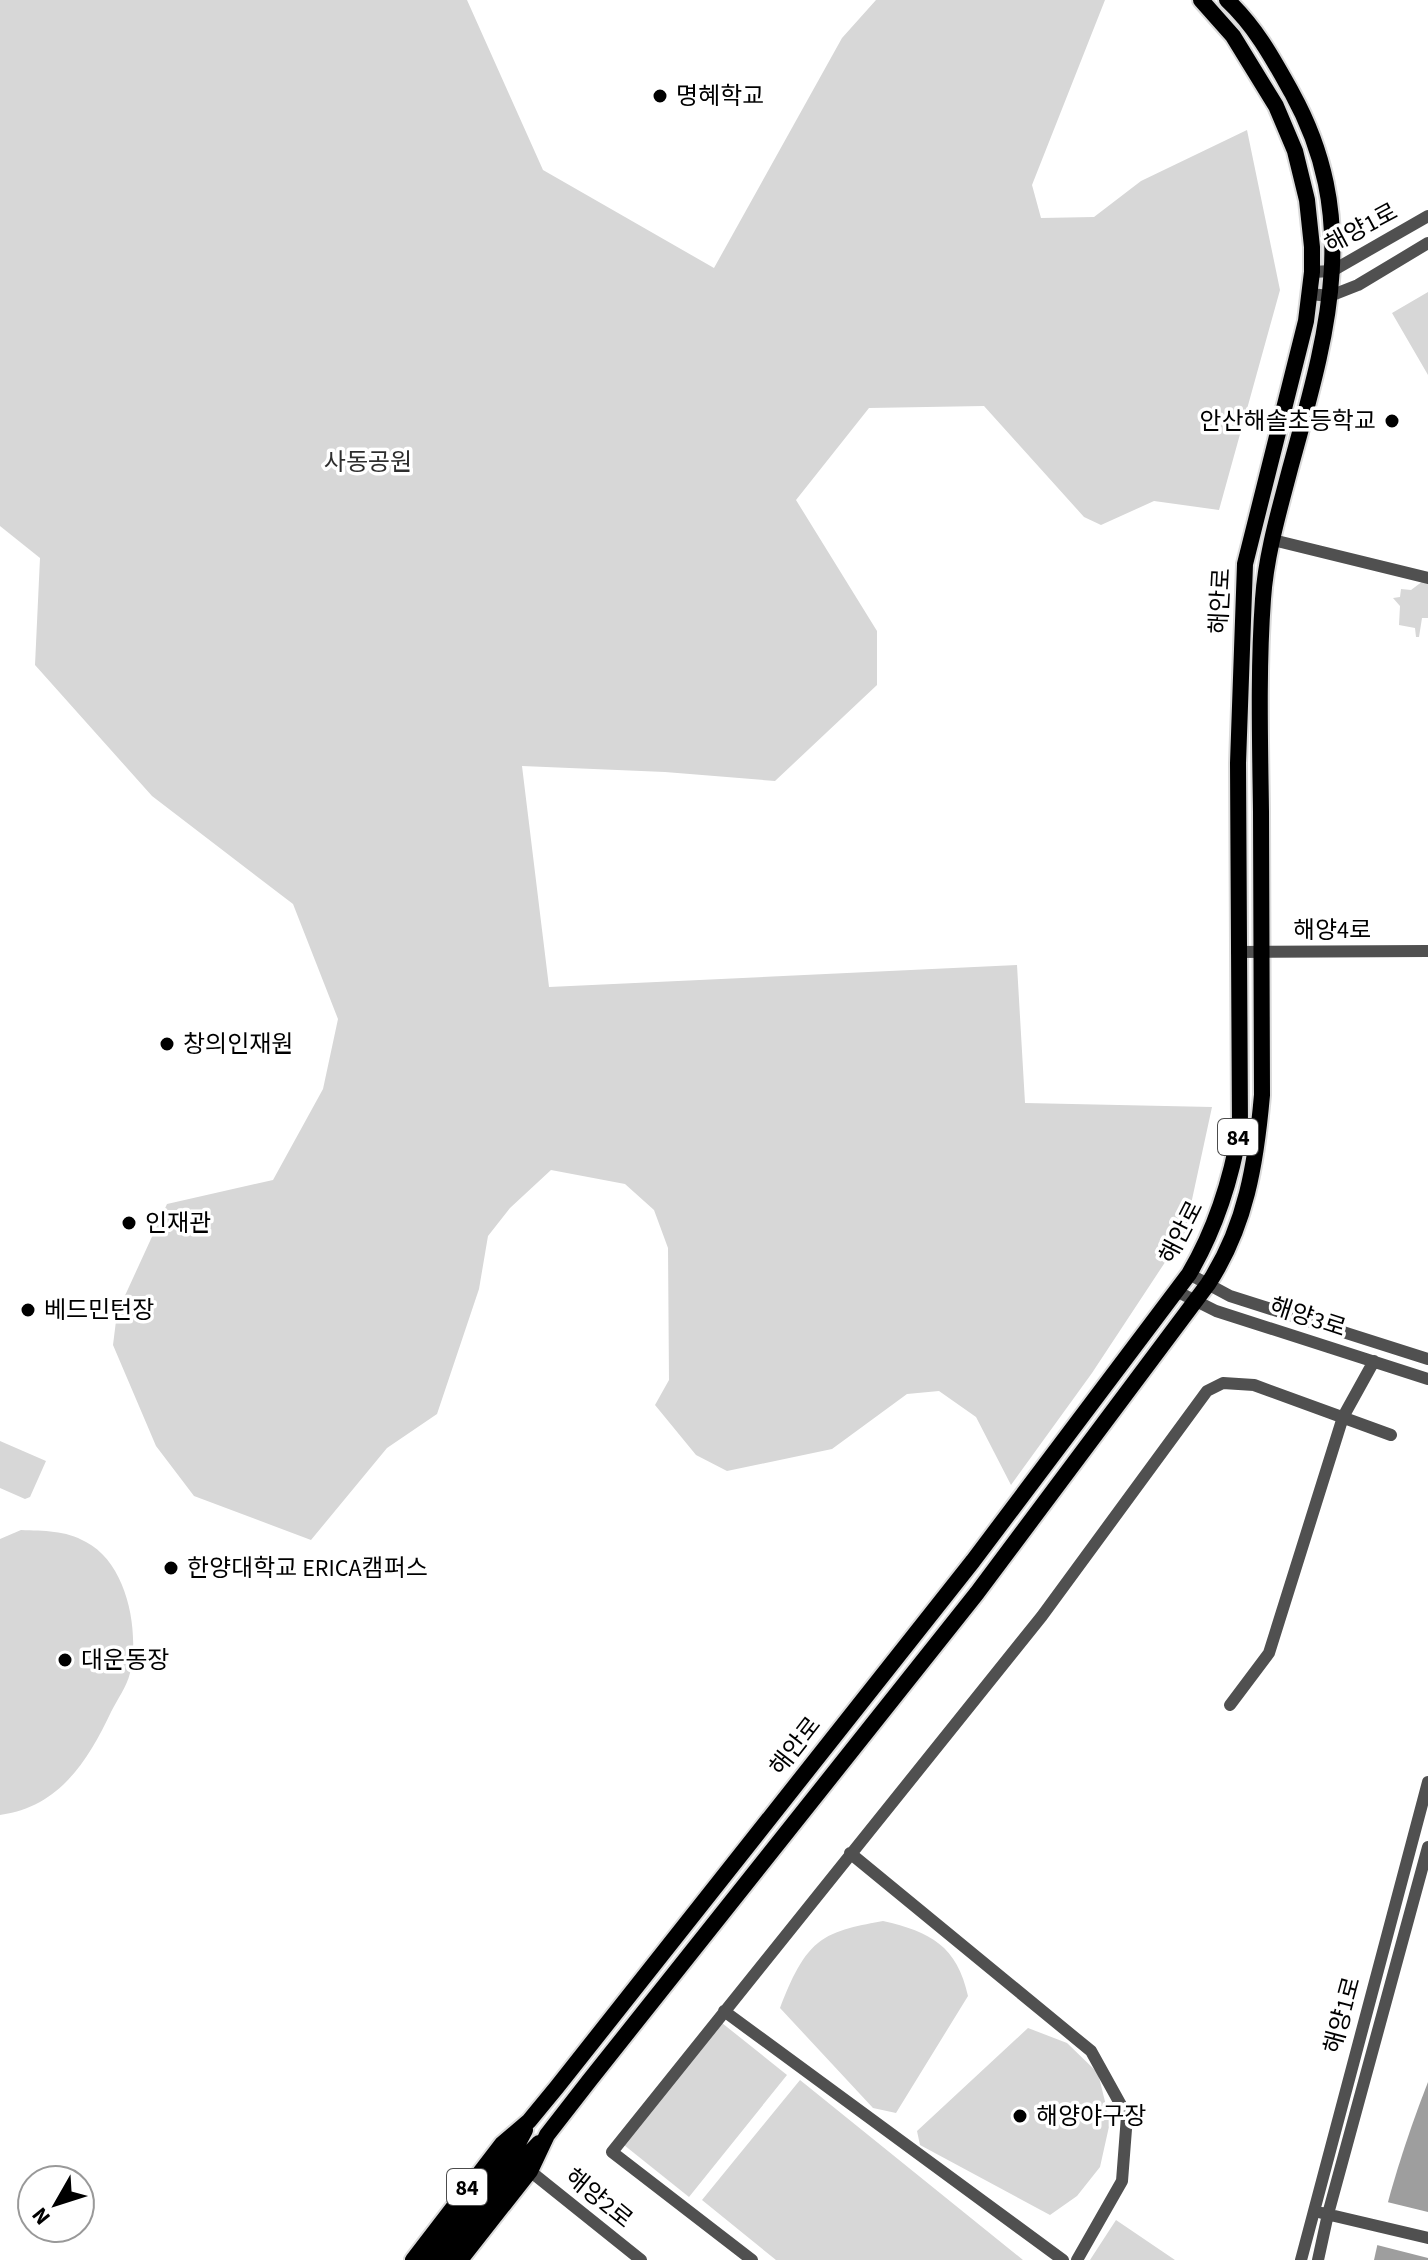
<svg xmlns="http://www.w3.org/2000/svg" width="1428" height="2260" font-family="'Source Sans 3','Noto Sans KR',sans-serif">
<rect width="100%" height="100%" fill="#fff"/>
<path fill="#d7d7d7" d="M0,0H467L543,170L714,268L842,38L876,0H1105L1032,185L1041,218L1094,217L1141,181L1247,130L1280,290L1219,510L1154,501L1101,525L1084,517L984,406L869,408L796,500L877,631V685L775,781L665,772L522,766L549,987L1017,965L1025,1103L1212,1107L1185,1232L1092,1373L1011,1485L976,1417L939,1391L907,1394L832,1449L727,1471L696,1455L655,1405L669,1380L668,1248L654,1210L625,1184L551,1170L510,1208L488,1236L479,1289L437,1414L387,1448L311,1540L194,1496L156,1446L113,1345L117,1313L167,1204L273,1180L323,1089L338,1019L293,904L152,796L35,665L40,558L0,526Z
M1428,292V375L1392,313Z
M1423,581L1428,584V618H1422L1419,637H1416L1415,628L1399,625L1400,606L1393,598L1400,597L1401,589L1411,590Z
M0,1441L46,1461L30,1497L25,1499L0,1488Z
M21,1530C44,1531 65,1530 86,1542C127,1563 140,1631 130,1673C127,1686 117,1700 111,1712C88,1761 59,1807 0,1815V1539Z
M883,1921C931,1932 957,1946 968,1996L896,2113L873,2108L780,2008C788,1987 800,1957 818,1943C835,1929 862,1925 883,1921Z
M722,2023L787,2075L689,2197L624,2145Z
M1028,2028L1067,2043L1098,2073L1110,2122L1100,2167L1077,2196L1050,2215L920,2145L917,2131Z
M800,2080L1023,2260H776L702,2200Z
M1116,2220L1175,2260H1090Z"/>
<path fill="#9e9e9e" d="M1428,2082V2260H1374C1387,2198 1405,2141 1428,2082Z"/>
<path fill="#fff" d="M1383,2201L1428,2212V2258L1373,2244Z"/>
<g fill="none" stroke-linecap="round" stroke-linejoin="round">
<defs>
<path id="major" d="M413,2260L502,2144L529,2121L557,2087L973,1561L1189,1274C1216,1228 1231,1181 1240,1128L1238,763L1245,564L1306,321L1312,272V247L1307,200L1295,151L1276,106L1233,36L1201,0
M429,2260L514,2151L525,2130
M445,2260L521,2162L539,2143
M460,2260L530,2171L547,2135L589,2081L977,1593L1208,1284C1246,1226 1256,1163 1262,1095C1262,1000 1261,905 1261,811C1260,740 1258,669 1263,599C1266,555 1279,511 1290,469C1326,337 1363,222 1292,93C1273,59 1256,27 1227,0"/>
</defs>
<use href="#major" stroke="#dbdbdb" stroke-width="20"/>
<path stroke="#505050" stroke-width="12" d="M1312,272L1332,271L1428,216
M1310,294L1330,296L1358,285L1428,243
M1273,540L1428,578
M1237,952L1428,951
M1189,1274L1230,1296L1428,1359
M1176,1291L1216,1311L1428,1379
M1230,1705L1269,1653L1343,1417L1374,1361
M850,1853L1091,2051L1127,2116L1122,2181L1077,2260
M724,2011L1063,2260
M530,2171L641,2260
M1322,2213L1428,2238
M752,2260L612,2152L1042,1616L1207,1391L1223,1383L1254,1385L1391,1435
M1301,2260L1428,1782
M1318,2260L1328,2214L1428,1847"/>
<use href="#major" stroke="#000" stroke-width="16"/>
</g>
<g fill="#000" stroke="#fff" stroke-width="3">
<circle cx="660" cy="96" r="8"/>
<circle cx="1392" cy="421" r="8"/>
<circle cx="167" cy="1044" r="8"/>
<circle cx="129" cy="1223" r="8"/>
<circle cx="28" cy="1310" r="8"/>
<circle cx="171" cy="1568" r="8"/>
<circle cx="65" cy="1660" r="8"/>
<circle cx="1020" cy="2116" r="8"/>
</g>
<g text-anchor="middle" stroke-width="7" stroke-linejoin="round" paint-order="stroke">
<g fill="#fff" stroke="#4c4c4c" stroke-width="2">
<rect x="1218" y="1119" width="40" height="36" rx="6"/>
<rect x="447" y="2169" width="40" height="36" rx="6"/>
</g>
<g font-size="22" font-weight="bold" fill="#000">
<text x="1238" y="1145">84</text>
<text x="467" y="2195">84</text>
</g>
<g font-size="24" fill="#000" stroke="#fff" text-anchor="start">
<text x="676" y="104">명혜학교</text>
<text x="1376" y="429" text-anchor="end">안산해솔초등학교</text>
<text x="183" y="1052">창의인재원</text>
<text x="145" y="1231">인재관</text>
<text x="44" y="1318">베드민턴장</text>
<text x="187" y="1576">한양대학교 ERICA캠퍼스</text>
<text x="81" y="1668">대운동장</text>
<text x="1036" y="2124">해양야구장</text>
</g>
<g font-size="24" fill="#000" stroke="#fff">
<text transform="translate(1361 228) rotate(-28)" y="8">해양1로</text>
<text transform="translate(1220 601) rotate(-87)" y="8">해안로</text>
<text x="1332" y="938">해양4로</text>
<text transform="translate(1181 1232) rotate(-63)" y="8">해안로</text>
<text transform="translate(1308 1317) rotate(18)" y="8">해양3로</text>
<text transform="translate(795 1746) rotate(-52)" y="8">해안로</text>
<text transform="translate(1342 2015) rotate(-75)" y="8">해양1로</text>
<text transform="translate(599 2198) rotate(39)" y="8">해양2로</text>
</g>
<g font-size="24" fill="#2e2e2e" stroke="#fff">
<text x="368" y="470">사동공원</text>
</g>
</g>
<g transform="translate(56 2204) rotate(231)"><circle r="38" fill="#ffffff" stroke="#999999" stroke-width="2"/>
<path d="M0-6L14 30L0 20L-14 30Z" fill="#000000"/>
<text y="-12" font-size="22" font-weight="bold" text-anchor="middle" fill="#000000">N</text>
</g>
</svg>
